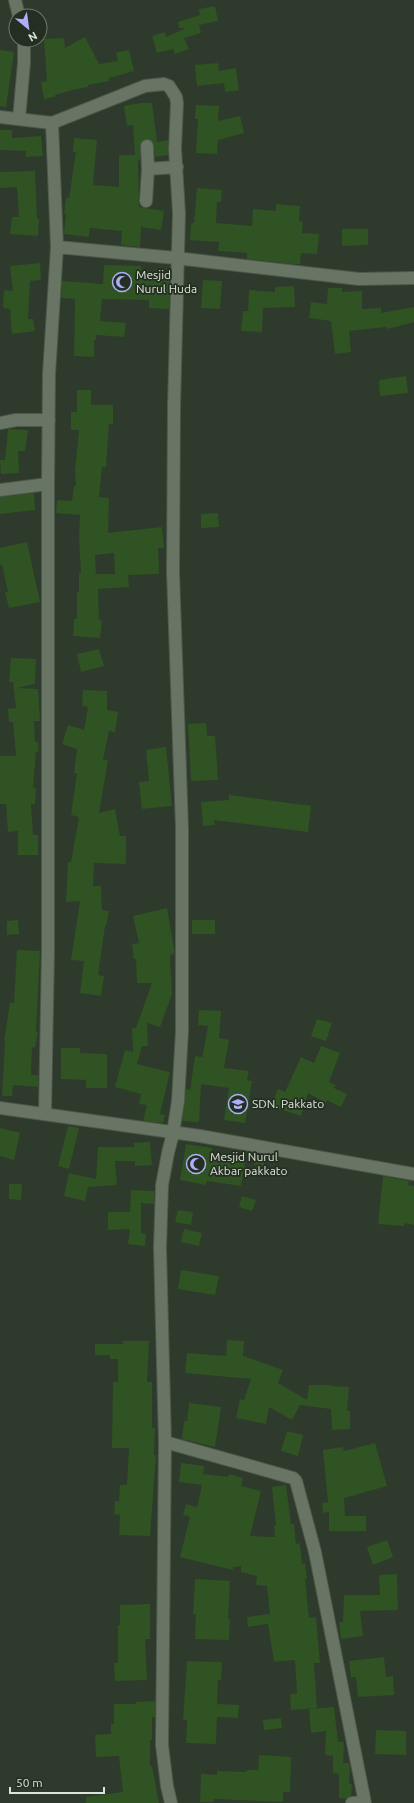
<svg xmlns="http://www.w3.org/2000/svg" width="414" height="1803" font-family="Ubuntu,sans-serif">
<rect width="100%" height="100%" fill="#2e3a2b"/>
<path fill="#2f5323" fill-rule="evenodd" d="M215,6L218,21L199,25L201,33L184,38L189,49L175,54L173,49L157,53L152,36L165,32L166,37L186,28H179L178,22L200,15L199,9Z
M85,37L99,64L118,61L116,53L129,50L134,71L109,78V81L88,85V87L73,90L55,95V97L44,99L41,82L47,81L44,39L64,38L65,48Z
M0,50L14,52L6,107L0,106Z
M218,63L219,71L236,68L239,90L225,92L224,83L197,86L195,65Z
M141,103H152L157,142L168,140V155L155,157L153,142L147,139L143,140L140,146V160L138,161L139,207L164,211L161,230L141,227L140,247L121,245L122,231L90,228L89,237L64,234L66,214H64L66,198H69L76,152H73L74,138L97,140L93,185L119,187V155H135L133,125L127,126L124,106Z
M196,105L219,106L218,121L240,116L244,133L218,140L217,154L196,153L198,119H195Z
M0,130H12V138L41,136L43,156L26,157V151L0,150Z
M35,171L37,219H39L38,236L10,234L12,217H19L17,187L0,188V172Z
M197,188L222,190L221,202H217L216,223L252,226L253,209L276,211V204L300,206L299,221L303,222L302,233L319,234L317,254L301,253L300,264H293L247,259V253L218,251L219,242L190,240L191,223H194Z
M342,229H368V245L342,246Z
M40,263L41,280L30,281L28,319H33L35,331L12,334L10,309L3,308L4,290L13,291L10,266Z
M104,265L141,266V276L170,278L169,309L149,308V300L102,299L100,321L126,323L124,337L96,335V340H94V357L74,356L75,299L61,298L62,281L103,284Z
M203,280L222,281L220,309L201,308Z
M294,286L295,307L263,308L262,332L241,331L243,311H248L249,290L275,292V287Z
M328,288H342V292L362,291V309L381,308V313L414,307V322L387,329L386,327L349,331L351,352L335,354L331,321L309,318L311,302L327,304Z
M406,376L408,393L380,396L379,380Z
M77,390H91V405H113V424H109L106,467H102L99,497L109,498L108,533L162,527L164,548H158L159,574L128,575L129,587L98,589L99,620L102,621L100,638L73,636L74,619H77V593L79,592V573H81L79,537L80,515L56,513L57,500L72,501L74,486H76L75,471L79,430H71V412H77ZM114,553L115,574H96L95,555Z
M8,429L28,430L25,451H18L19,473L1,474L0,460H5Z
M34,493L35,510L0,514V497Z
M218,513L219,527L201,528V514Z
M27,542L40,602L9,608L5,592H8L2,565H0V548Z
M99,649L104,666L81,672L77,654Z
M11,658L36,659L35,684L17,688L38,689L40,721H34L35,742H38L39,751L36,752L33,787L36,788L35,804H31L33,835H38V855H18V831L8,832L6,804H0V756H16L13,722H9L8,709L16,708L13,682H9Z
M83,690L107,691V710L118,712L115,732L109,731L103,760H108L99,813L115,809L120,836H126V864L94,863L93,886H101L102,910L109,911L106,926H105L98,975L104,976L101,996L80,993L84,961L71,960L80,901L66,902L68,862H71L79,817L71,815L77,773H74L77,749L62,744L68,725L84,730L88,707L82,706Z
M206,723L207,736H215L218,780L191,781L188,724Z
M166,747L172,806L142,809L139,782L149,781L146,750Z
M229,795L311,806L308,832L214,820L215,825L203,826L201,802L229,800Z
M167,908L174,949V954L170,955L172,994L160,1027L147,1023L148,1046H142L137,1064L170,1072L160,1114L165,1115L163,1123L143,1121L147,1105L139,1104L141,1094L115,1087L125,1050L133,1052L132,1028H136L152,983H137L136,959H134L132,944L139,943L133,916Z
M18,920L19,934L7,935V921Z
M192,920H215V934H192Z
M17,950L40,951L36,1032H38L35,1048L32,1047L31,1075H38V1087L13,1085L12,1096H2L5,1042H4L10,1003H14Z
M199,1010L221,1011L219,1038L229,1040L224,1068L249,1071L247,1080L252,1081L245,1123L224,1120L229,1088L201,1084L199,1122L182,1121L186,1089L190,1090L195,1056L202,1057V1059L208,1026L198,1025Z
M317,1019L332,1023L326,1041L311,1036Z
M321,1046L340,1053L329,1082L336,1085L334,1088L347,1094L341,1107L327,1100L326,1103L308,1093L301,1116L271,1106L278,1089L285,1092L301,1057L314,1063Z
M61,1048H80V1053L107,1054V1088H86V1080L61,1079Z
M68,1126L79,1128L69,1169L58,1166Z
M0,1128L20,1133L14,1160L0,1156Z
M150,1142L152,1165L135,1166V1161H115L117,1185L88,1187L85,1201L64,1196L69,1173L96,1179L98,1147H134V1143Z
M186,1144L212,1148L211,1158L245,1163L241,1186L207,1181L206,1185L180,1180Z
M256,1153L265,1155L264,1166L254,1165Z
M383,1176L409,1181L408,1185L414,1186V1225L404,1223V1226L378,1224Z
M9,1184H22L21,1200L9,1199Z
M131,1190L154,1191V1204L141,1203V1233L146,1234L145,1246L128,1244L130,1229L108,1230V1212H130Z
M242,1196L256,1200L252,1211L239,1207Z
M178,1210L193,1212L191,1225L175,1222Z
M184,1229L202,1233L199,1246L181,1242Z
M181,1270L219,1276L215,1295L178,1289Z
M227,1340L244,1341L243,1356L283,1370L278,1383L307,1400L309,1385H331V1386L349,1387L347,1411H350V1429L332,1430L331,1409L300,1405L292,1420L269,1407L266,1424L236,1418L240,1399L244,1400L251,1379L185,1373L187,1353L226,1356Z
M123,1341H149L147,1382H152V1428H155L154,1455H156L150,1536L119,1535L120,1515L114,1514L115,1501H119L120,1485H127L129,1448H112L113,1382H118V1359H110V1355H95V1344H123Z
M189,1403L221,1407L215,1447L182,1439L184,1421H187Z
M287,1431L303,1435L298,1456L281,1451Z
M375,1443L387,1486L344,1498L345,1516H366V1531H329V1512L323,1513L322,1503L328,1502L323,1450L343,1447L344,1451Z
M181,1463L204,1466L203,1474L228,1477L229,1474L243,1478L241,1486L261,1491L250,1536L275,1537L274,1526H276L272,1487L286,1485L291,1524H294L296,1544L300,1543L302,1564L305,1563L307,1579H305L309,1618L316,1617L320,1663H314L317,1708L291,1710L290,1694H297L295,1660L274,1662L268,1624L248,1627L247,1617L270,1614L267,1586L256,1585L257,1576L241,1572V1566L233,1567V1570L180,1557L190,1517L183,1515L186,1504L197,1507L202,1485L179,1482Z
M387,1540L393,1557L373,1565L367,1547Z
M397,1574L398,1610L360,1611L363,1636L341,1639L339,1622H343L344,1595H380L379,1575Z
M195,1579L230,1581L228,1619H230L229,1640L195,1639L196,1614H193Z
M150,1604V1639H145L147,1680L115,1681L114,1663H118V1625H120V1605Z
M384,1657L386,1677L393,1676L394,1695L358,1697L356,1677H351L349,1661Z
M187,1661L222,1662L221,1680H218L217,1704L239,1705L238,1718L217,1717L216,1744L186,1743L187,1720H183Z
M155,1701V1717H152V1740H150V1766H152L159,1803H86V1797L123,1792L119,1756L96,1757L95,1735L111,1734V1724H114V1704H136V1702Z
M334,1707L338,1742H344L343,1763H349L350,1766L349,1784H352L351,1796L346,1799L339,1798V1774L333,1773V1756L325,1755L326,1731L311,1733L309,1709Z
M281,1718L282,1728L264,1730L263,1720Z
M376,1730L406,1731V1755L375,1754Z
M259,1755L291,1757L290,1792H283V1802L214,1799V1802H200L201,1774L217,1775V1771L247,1772V1770H258Z"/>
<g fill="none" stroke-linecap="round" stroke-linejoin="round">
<defs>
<path id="minor" d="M15,0L19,16
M0,117L52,123L57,247L49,374L48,484V951L45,1114
M19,119L24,63V40
M52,123L145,86L164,84L169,86L176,97L177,103L175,149L179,213L174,406L173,572L182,828V1031L178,1101L173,1133L168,1153L162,1185L160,1248L165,1442L162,1745L167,1786L171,1803
M148,169L177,167
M146,201L148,169L147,146
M57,247L176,258L359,279L414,278
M0,423L16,420H49
M0,490L48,484
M0,1108L200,1136L414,1174
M165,1442L293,1478L296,1481L315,1552L365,1803
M352,1803L364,1802"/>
</defs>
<use href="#minor" stroke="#4e584b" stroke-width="14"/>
<use href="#minor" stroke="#687564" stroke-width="12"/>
</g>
<defs>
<symbol id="mosque-ring" viewBox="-11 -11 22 22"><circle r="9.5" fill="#242f21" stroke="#adaffb" stroke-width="1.5"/><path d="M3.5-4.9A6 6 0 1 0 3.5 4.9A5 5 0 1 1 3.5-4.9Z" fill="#adaffb"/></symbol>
<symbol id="school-ring" viewBox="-11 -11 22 22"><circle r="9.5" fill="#242f21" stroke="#adaffb" stroke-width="1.5"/><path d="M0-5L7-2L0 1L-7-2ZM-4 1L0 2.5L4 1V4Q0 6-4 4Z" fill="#adaffb"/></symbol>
</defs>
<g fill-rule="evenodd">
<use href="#mosque-ring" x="111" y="271" width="22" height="22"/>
<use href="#school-ring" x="227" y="1093" width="22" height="22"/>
<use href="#mosque-ring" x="185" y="1153" width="22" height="22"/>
</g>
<g text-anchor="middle" stroke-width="3.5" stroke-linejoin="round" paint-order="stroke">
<g font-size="12" fill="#dde4da" stroke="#242f21" text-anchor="start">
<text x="136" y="279">Mesjid<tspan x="136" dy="14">Nurul Huda</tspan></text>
<text x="252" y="1108">SDN. Pakkato</text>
<text x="210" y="1161">Mesjid Nurul<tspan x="210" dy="14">Akbar pakkato</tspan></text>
</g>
</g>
<g transform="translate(28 28) rotate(151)"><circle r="19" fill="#242f21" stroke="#6e776b"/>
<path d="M0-3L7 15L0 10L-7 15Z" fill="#adaffb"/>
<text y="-6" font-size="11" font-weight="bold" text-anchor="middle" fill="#dde4da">N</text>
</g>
<path d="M10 1787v6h94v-6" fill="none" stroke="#dde4da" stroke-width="2"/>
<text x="16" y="1787" font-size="12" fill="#dde4da" stroke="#242f21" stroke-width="3" paint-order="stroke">50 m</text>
</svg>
